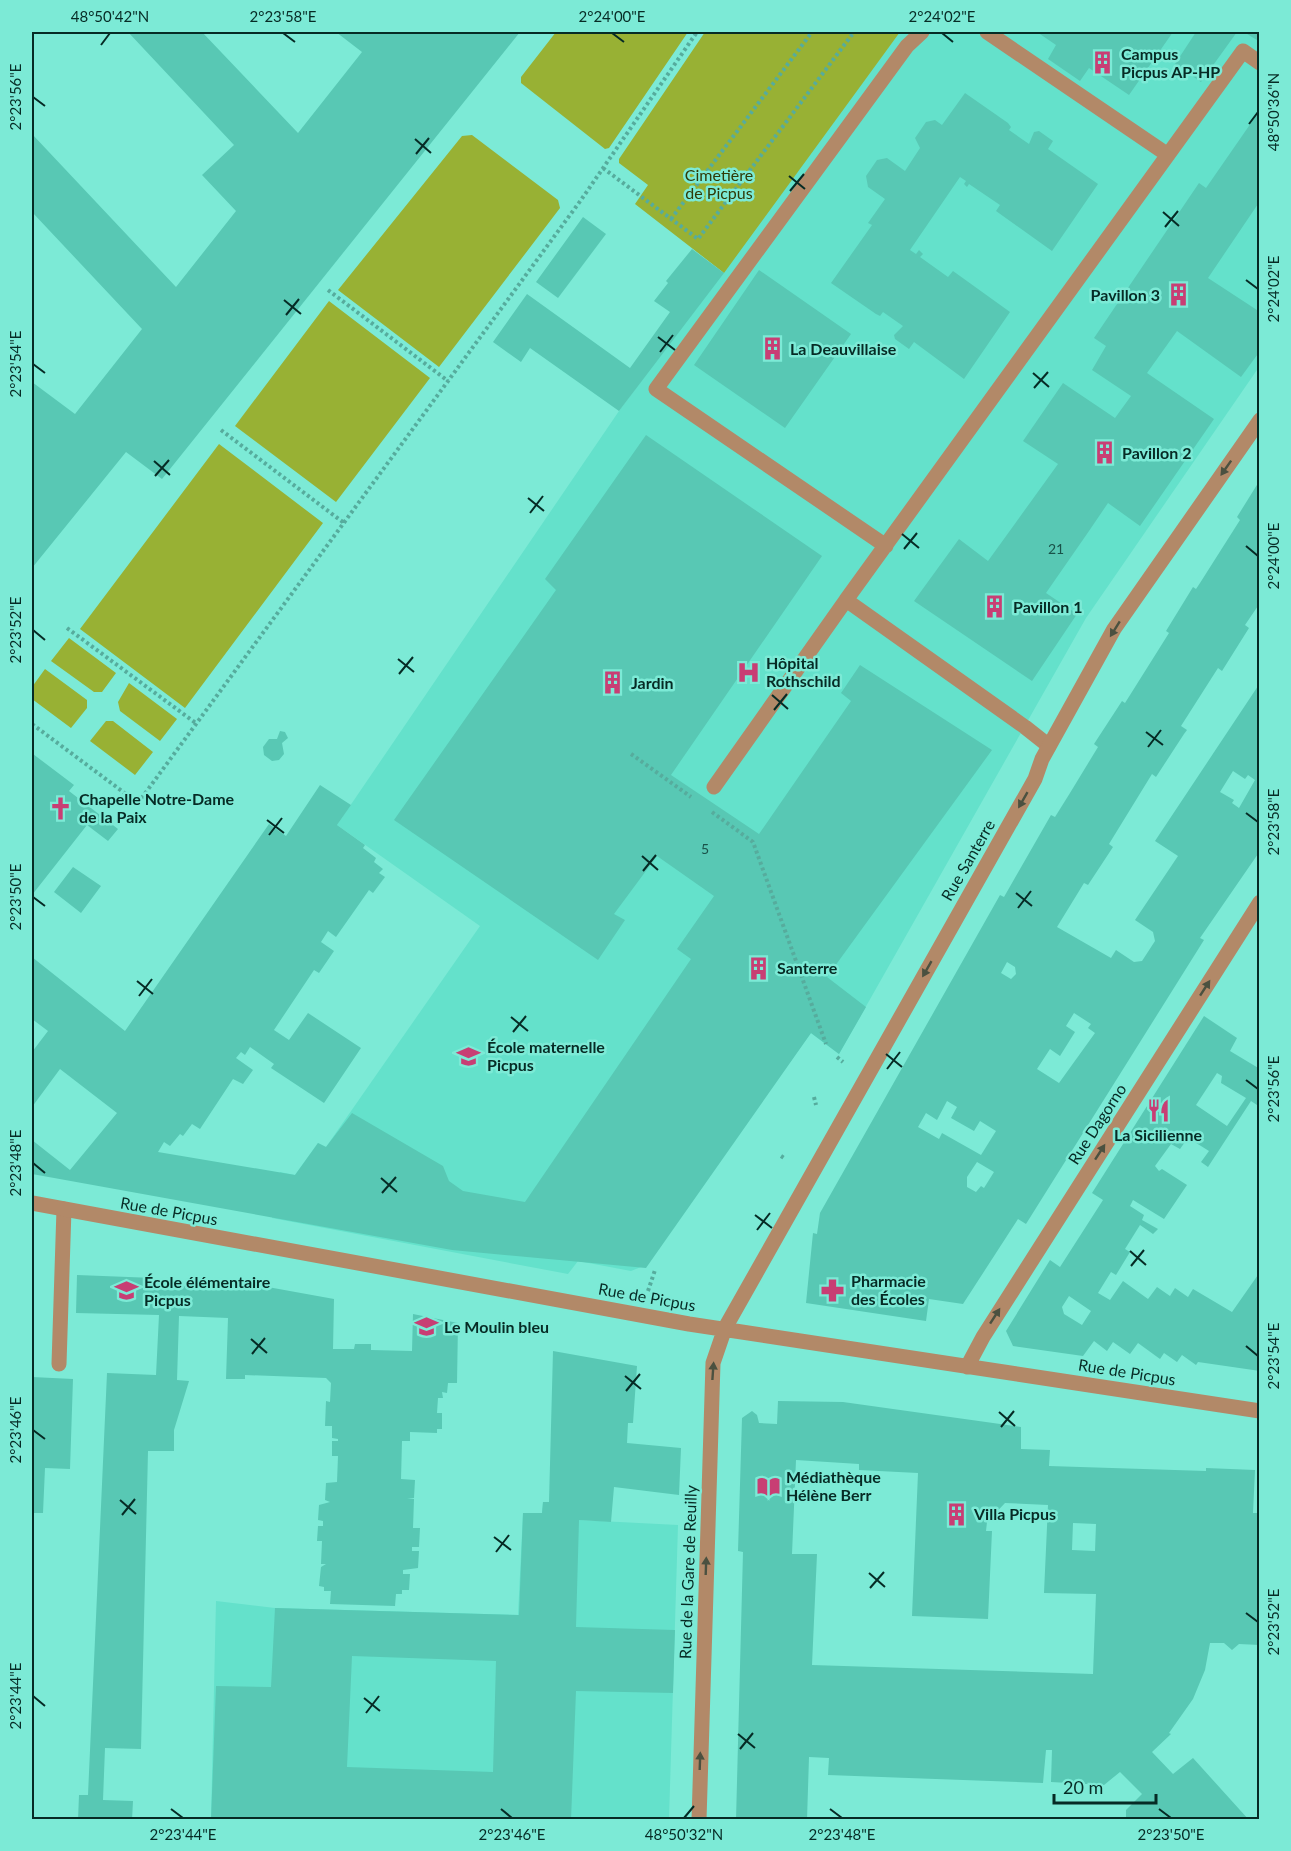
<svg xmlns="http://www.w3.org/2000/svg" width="1291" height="1851" font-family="Lato,sans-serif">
<rect width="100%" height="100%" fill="#7cead6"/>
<path fill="#64e1cb" d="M900,32H1259V367L1086,618L839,1054L811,1033L641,1267L631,1271L578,1261L568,1274L272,1218L280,1172L295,1175L318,1143L326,1147L480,926L337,825L619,411Z
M543,1502H580V1520L678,1525L669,1819L211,1820L216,1601L275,1608L518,1615L523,1513H542Z"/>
<path fill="#98b134" d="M556,32H688L609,148L605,149L521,83V77Z
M705,32H900L724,273L635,204L648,185L619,163V159Z
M472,135L558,200L560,208L439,367L338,290L462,136Z
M329,301L430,378L336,502L235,426Z
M219,444L323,523L185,708L80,629Z
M69,638L116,673L102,692H94L51,661Z
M45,669L87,700V708L71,728L32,699V687Z
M129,683L177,719L160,741L120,711L118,702Z
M106,721H113L153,752L135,775L90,741Z"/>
<path fill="#58c8b4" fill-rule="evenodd" d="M128,32H202L298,133L362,52L336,32H520L162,479L126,452L32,568V382L75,414L142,329L32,212V134L176,287L236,211L202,175L234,145Z
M1037,32H1173L1129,95L1089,68L1080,81L1048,59L1056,45Z
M1196,32H1237L1201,82L1175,64Z
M1244,32H1260V42Z
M965,93L1008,123L1011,127L1009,130L1029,144L1034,132L1039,131L1053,141L1048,149L1098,184L1052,251L996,211L1000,205L969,184L967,187L964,184L966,181L960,177L910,250L916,254L919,250L923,254L920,257L948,277L953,271L1010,312L964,379L914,342L909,349L895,339L894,335L903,326L883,312L880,316L876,314L831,283L872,225L868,223L885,199L868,187L866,176L877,160L887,158L905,171L920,148L915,138L926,122L935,120L942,125Z
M1260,110V201L1208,278L1260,312V351L1241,377L1177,331L1147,373L1214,419L1140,526L1108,503L1089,531L1046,593L1077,614L1032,681L914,601L959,539L988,561L1058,464L1023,441L1063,383L1115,418L1131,396L1092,370L1106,346L1094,338L1199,183L1206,188Z
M583,217L606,234L558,298L536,282Z
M692,249L724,273L619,411L530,348L521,362L493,342L527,294L630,368L670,312L654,301L668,283L666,281Z
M759,270L851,334L785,428L694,365Z
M646,435L822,556L671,775L759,834L851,701L841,693L860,665L992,750L827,977L866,1007L839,1054L811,1033L646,1268L452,1250L32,1174V1140L70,1170L117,1113L60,1069L32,1107V1052L48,1031L32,1019V957L125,1031L269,824L286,836L320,785L351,805L337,825L365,845L363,848L376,858L374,862L383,869L379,873L385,877L373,893L369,890L336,937L328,931L321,942L334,951L319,973L314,970L274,1030L289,1040L308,1013L361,1048L324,1103L271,1068L274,1064L250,1047L245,1055L241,1052L236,1058L253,1070L243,1084L233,1079L200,1129L192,1124L183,1136L180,1134L170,1146L164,1142L158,1152L295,1175L318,1143L326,1147L352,1113L443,1166L449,1181L463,1191L525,1202L691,959L677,949L714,896L657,856L614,914L625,920L598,960L394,820L556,590L545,579Z
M1260,480V603L1245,625L1249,628L1222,671L1218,668L1181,726L1187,730L1184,734L1156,777L1152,774L1109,844L1113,847L1088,885L1084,883L1057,927L1111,958L1116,950L1134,962L1142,961L1155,941L1153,932L1135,920L1178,856L1155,841L1260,683V851L1200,938L1204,940L1026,1224L1018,1219L963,1304L929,1299L926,1321L806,1303L813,1233L817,1234L820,1213L1000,895L1004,897L1051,815L1055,817L1070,793L1098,747L1094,744L1122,701L1125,703L1169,633L1166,631L1193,587L1196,589L1200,583L1240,520L1237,517ZM1233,771L1245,779L1248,775L1255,780L1239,808L1232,803L1234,800L1220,792ZM1007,962L1015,967L1016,974L1011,979L1001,973ZM1074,1013L1091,1024L1088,1028L1095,1033L1059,1083L1037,1069L1050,1049L1060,1056L1075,1032L1066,1026ZM947,1101L957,1107L951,1118L974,1131L980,1121L996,1131L981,1155L942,1133L939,1139L918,1127L926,1113L937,1120ZM977,1162L994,1172L984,1188L981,1186L976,1192L967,1187V1177Z
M280,731L285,732L288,738L282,743L284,754L279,760L272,761L264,755L263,747L269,739H277Z
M33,754L74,785L69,791L118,829L108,841L87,825L32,895Z
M73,867L101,886L81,913L54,892Z
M1204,1016L1237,1038L1230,1051L1260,1069V1107L1251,1101L1208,1167L1201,1162L1209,1151L1185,1136V1132L1181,1130L1176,1136L1185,1142L1180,1149L1171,1144L1155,1166L1159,1171L1162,1169L1187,1185L1164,1219L1133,1200L1130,1206L1144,1215L1142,1220L1158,1229L1153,1234L1140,1225L1125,1249L1130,1252L1116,1275L1111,1272L1098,1293L1110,1300L1123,1281L1148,1299L1157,1287L1170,1296L1175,1288L1188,1297L1193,1289L1232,1312L1260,1272V1371L1198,1362L1196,1365L1182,1355L1177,1362L1164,1353L1160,1359L1138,1343L1130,1354L1113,1342L1107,1351L1094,1341L1083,1356L1013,1346L1006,1331L1050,1260L1060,1267L1103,1200L1092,1193ZM1217,1073L1222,1076L1221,1083L1246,1098L1227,1126L1196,1105ZM1069,1296L1091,1311L1082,1325L1064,1314L1062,1307Z
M77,1275L154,1278L153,1285L229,1287V1280L334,1299L333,1349H354L355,1344H371V1350L412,1351L413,1314L458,1323L457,1383H448L447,1393L442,1392L443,1398H438L437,1413H442V1429H437V1433L410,1432V1441H402L401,1479L415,1480L414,1498L407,1499H414L413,1528H420L419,1547H412V1551H419L418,1568L403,1570V1574H410L409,1590H402V1594H396L395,1606L330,1604L331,1591H324V1587L319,1586L321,1567L326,1564H321L322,1541H317L318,1526H323V1521L318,1520L319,1505L330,1502L325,1500L326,1483L337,1482L338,1456H332V1441H338V1439L332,1438V1426H325L326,1401L330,1402L331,1383L326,1378L245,1375V1379H226L228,1318L179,1316L177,1380L189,1381L174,1430V1451H148L141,1749L105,1748L103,1800L133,1801L132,1820H78L79,1795H88L107,1373L156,1375L159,1315L76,1313Z
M553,1351L637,1366L633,1423H628L627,1443L681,1448L679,1495L614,1487L611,1522L579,1520L576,1627L675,1630L673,1693L576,1691L571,1820H211L216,1686L271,1687L275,1608L519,1615L523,1513H542L543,1502H549ZM352,1656L496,1661L493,1772L347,1767Z
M32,1377L73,1379L70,1469L45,1468L43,1513H32Z
M778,1401L843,1402L1021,1427V1449L1050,1450L1049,1466L1206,1471V1468L1255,1470L1253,1513H1260V1645L1239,1644L1232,1650L1224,1643H1210L1205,1670L1193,1699L1169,1733L1171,1734L1152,1752L1173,1774L1193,1758L1249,1820H1126V1810L1142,1794L1120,1772L1104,1785L1051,1782L1052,1750H1046L1043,1783L828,1775L829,1758L809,1757L807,1820H736L743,1552L738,1551L742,1418L752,1411L757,1415L759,1423L777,1424ZM796,1460L859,1464V1470L918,1473L912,1616L988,1619L992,1531H986L987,1522L1005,1503L1048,1505L1044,1593L1096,1594L1093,1674L812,1665L817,1554H792ZM1073,1523L1096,1524L1095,1551L1072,1550Z"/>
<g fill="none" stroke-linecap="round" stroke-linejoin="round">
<path stroke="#56ac9d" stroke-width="4" stroke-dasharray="3 3" stroke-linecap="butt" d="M603,168L698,239L854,32
M671,219L812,32
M328,290L448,381
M221,430L344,523
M67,628L197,724
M32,724L138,803L581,200L697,32
M631,754L691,797
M712,812L753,842L826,1044
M837,1057L843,1062
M814,1097L816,1105
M781,1156L784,1158
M648,1291L655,1270"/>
<path stroke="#b28968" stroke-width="15" d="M987,32L1168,155
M886,546L656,389L907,46L922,32
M846,600L1243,51L1260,63
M714,787L846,600L1025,727L1049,746
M59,1364L64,1209"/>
<path stroke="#b28968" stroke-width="15" d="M32,1203L689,1324L1260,1411
M967,1367L983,1337L1260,902
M699,1820L713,1363L725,1328L1035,779L1042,759L1114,629L1260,420"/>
</g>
<defs><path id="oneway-solid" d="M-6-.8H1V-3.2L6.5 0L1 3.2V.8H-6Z" transform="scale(1.5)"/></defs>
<g fill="#4b5140">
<use href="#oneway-solid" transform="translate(1226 468) rotate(125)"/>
<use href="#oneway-solid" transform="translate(1115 629) rotate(122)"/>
<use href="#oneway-solid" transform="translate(1023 800) rotate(120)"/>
<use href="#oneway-solid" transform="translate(927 969) rotate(120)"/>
<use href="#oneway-solid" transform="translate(1205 988) rotate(-57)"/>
<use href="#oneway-solid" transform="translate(1100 1152) rotate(-57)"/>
<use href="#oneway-solid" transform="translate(995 1316) rotate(-57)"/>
<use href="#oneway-solid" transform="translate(713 1371) rotate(-86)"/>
<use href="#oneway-solid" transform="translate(706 1566) rotate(-88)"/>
<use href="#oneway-solid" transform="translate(700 1761) rotate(-88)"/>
</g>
<path fill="none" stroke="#062b25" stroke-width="2" d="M283,33L295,42M612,33L624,42M942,33L953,42M101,45L110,33M33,97L45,106M1249,124L1258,112M415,139L431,153M416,154L429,138M789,176L805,189M790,191L804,174M1163,212L1179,226M1165,227L1178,211M1246,280L1258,289M284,300L301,314M286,315L299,299M658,337L675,350M660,352L673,335M33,364L45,373M1033,373L1049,387M1034,388L1048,372M154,461L170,475M155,476L169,460M528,498L544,511M530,513L543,496M902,534L919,548M1246,546L1258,556M904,549L917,533M33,630L45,640M398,659L414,672M399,674L413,657M772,695L788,709M774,710L787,694M1146,732L1163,745M1148,747L1161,730M1246,813L1258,822M267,820L284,833M269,835L282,818M642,856L658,870M643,871L656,855M1016,893L1032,906M33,897L45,906M1018,908L1031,891M137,981L153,994M139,996L152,979M511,1017L528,1031M513,1032L526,1016M886,1054L902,1067M887,1069L900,1052M1246,1080L1258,1089M33,1163L45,1173M381,1178L397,1192M382,1193L396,1177M755,1215L772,1228M757,1230L770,1213M1130,1251L1146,1265M1131,1266L1144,1250M251,1339L267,1353M1246,1346L1258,1356M252,1354L265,1338M625,1376L641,1389M626,1391L640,1374M999,1412L1015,1426M1001,1427L1014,1411M33,1430L45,1439M120,1500L136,1514M122,1515L135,1499M494,1537L511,1550M496,1552L509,1535M869,1573L885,1587M870,1588L884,1572M1246,1613L1258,1622M33,1696L45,1706M364,1698L380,1711M366,1713L379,1696M738,1734L755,1748M740,1749L753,1733M171,1809L183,1818M501,1809L512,1818M830,1809L842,1818M1159,1809L1171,1818M684,1818L694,1806"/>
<defs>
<symbol id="building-bare" viewBox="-9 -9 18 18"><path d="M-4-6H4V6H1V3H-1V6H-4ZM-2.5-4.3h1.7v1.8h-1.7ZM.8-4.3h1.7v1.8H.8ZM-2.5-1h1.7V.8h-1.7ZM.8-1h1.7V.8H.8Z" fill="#c83e74" stroke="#7cead6" stroke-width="2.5" paint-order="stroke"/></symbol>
<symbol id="hospital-bare" viewBox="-9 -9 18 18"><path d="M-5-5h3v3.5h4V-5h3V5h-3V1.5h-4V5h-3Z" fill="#c83e74" stroke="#7cead6" stroke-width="2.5" paint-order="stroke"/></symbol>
<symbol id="church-bare" viewBox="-9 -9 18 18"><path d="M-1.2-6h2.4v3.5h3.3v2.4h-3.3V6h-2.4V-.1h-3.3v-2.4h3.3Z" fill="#c83e74" stroke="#7cead6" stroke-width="2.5" paint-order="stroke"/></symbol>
<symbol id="school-bare" viewBox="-9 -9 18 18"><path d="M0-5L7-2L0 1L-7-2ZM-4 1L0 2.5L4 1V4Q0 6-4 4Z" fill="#c83e74" stroke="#7cead6" stroke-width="2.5" paint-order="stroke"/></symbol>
<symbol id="restaurant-bare" viewBox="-9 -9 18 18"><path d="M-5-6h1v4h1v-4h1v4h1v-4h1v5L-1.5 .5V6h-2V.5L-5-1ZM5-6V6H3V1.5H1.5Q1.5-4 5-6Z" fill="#c83e74" stroke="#7cead6" stroke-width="2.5" paint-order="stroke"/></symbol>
<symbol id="pharmacy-bare" viewBox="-9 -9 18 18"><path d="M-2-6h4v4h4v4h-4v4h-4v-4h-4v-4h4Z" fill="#c83e74" stroke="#7cead6" stroke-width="2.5" paint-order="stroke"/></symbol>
<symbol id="library-bare" viewBox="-9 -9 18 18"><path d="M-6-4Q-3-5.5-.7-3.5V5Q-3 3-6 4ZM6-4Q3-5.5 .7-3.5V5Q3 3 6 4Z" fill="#c83e74" stroke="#7cead6" stroke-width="2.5" paint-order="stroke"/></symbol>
</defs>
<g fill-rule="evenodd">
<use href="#building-bare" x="1086" y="46" width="33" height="33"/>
<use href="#building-bare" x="1162" y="278" width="33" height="33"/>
<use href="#building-bare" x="756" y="332" width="33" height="33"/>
<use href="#building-bare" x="1088" y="436" width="33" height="33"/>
<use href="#building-bare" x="978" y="590" width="33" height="33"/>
<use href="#hospital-bare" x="732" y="656" width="33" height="33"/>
<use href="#building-bare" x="596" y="666" width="33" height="33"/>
<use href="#church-bare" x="44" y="792" width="33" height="33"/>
<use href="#building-bare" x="742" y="952" width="33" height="33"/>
<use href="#school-bare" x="452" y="1040" width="33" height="33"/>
<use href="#restaurant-bare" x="1142" y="1094" width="33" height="33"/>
<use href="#pharmacy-bare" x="816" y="1274" width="33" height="33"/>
<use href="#school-bare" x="110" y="1274" width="33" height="33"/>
<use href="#school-bare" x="410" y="1310" width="33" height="33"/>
<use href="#library-bare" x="752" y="1470" width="33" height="33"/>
<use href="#building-bare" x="940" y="1498" width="33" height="33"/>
</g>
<g text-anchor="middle" stroke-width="5" stroke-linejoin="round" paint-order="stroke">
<g font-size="14" fill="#1a5249">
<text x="1056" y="554">21</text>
<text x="705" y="854">5</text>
</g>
<g font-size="16" font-weight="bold" fill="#062b25" stroke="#7cead6" text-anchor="start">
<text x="1121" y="60">Campus<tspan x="1121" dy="18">Picpus AP-HP</tspan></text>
<text x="1160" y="301" text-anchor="end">Pavillon 3</text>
<text x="790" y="355">La Deauvillaise</text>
<text x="1122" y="459">Pavillon 2</text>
<text x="1013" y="613">Pavillon 1</text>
<text x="766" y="669">Hôpital<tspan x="766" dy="18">Rothschild</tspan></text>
<text x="631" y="689">Jardin</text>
<text x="79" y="805">Chapelle Notre-Dame<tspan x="79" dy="18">de la Paix</tspan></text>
<text x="777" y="974">Santerre</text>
<text x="487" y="1053">École maternelle<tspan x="487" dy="18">Picpus</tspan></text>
<text x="1158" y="1141" text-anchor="middle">La Sicilienne</text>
<text x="851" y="1287">Pharmacie<tspan x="851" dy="18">des Écoles</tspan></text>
<text x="144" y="1288">École élémentaire<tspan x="144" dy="18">Picpus</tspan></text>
<text x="444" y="1333">Le Moulin bleu</text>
<text x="786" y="1483">Médiathèque<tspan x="786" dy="18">Hélène Berr</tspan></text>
<text x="974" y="1520">Villa Picpus</text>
</g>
<g font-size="16" fill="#303a07" stroke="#7cead6">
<text x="719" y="181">Cimetière<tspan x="719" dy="18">de Picpus</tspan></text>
</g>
<g font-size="16" fill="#062b25" stroke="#7cead6">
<text transform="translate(968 860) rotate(-60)" y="6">Rue Santerre</text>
<text transform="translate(1097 1124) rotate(-57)" y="6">Rue Dagorno</text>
<text transform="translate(169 1211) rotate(10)" y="6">Rue de Picpus</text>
<text transform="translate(647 1297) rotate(10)" y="6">Rue de Picpus</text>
<text transform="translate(1127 1372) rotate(9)" y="6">Rue de Picpus</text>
<text transform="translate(688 1572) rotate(-88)" y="6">Rue de la Gare de Reuilly</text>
</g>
</g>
<rect width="1291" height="1851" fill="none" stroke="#7cead6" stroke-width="66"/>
<path d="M1054 1794v9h102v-9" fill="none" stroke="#062b25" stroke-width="3"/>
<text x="1063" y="1794" font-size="18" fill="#062b25" stroke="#7cead6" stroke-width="4.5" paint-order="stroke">20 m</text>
<rect x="33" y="33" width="1225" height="1785" fill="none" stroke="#062b25" stroke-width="2"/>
<g font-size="15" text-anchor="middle" fill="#062b25">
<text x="110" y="22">48°50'42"N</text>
<text x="283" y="22">2°23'58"E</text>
<text x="612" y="22">2°24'00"E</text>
<text x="942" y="22">2°24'02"E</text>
<text transform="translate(16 97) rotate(-90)" y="5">2°23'56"E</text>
<text transform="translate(1274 112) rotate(-90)" y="5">48°50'36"N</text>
<text transform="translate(1274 289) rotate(-90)" y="5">2°24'02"E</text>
<text transform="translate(16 364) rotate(-90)" y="5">2°23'54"E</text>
<text transform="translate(1274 556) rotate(-90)" y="5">2°24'00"E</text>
<text transform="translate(16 630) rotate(-90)" y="5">2°23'52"E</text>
<text transform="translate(1274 822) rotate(-90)" y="5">2°23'58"E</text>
<text transform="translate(16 897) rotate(-90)" y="5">2°23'50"E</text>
<text transform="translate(1274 1089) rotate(-90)" y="5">2°23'56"E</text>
<text transform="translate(16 1163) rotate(-90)" y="5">2°23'48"E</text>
<text transform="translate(1274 1356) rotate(-90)" y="5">2°23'54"E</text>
<text transform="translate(16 1430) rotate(-90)" y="5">2°23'46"E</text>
<text transform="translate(1274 1622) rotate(-90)" y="5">2°23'52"E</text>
<text transform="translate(16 1696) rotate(-90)" y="5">2°23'44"E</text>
<text x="183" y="1840">2°23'44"E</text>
<text x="512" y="1840">2°23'46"E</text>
<text x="684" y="1840">48°50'32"N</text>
<text x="842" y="1840">2°23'48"E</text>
<text x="1171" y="1840">2°23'50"E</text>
</g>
</svg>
